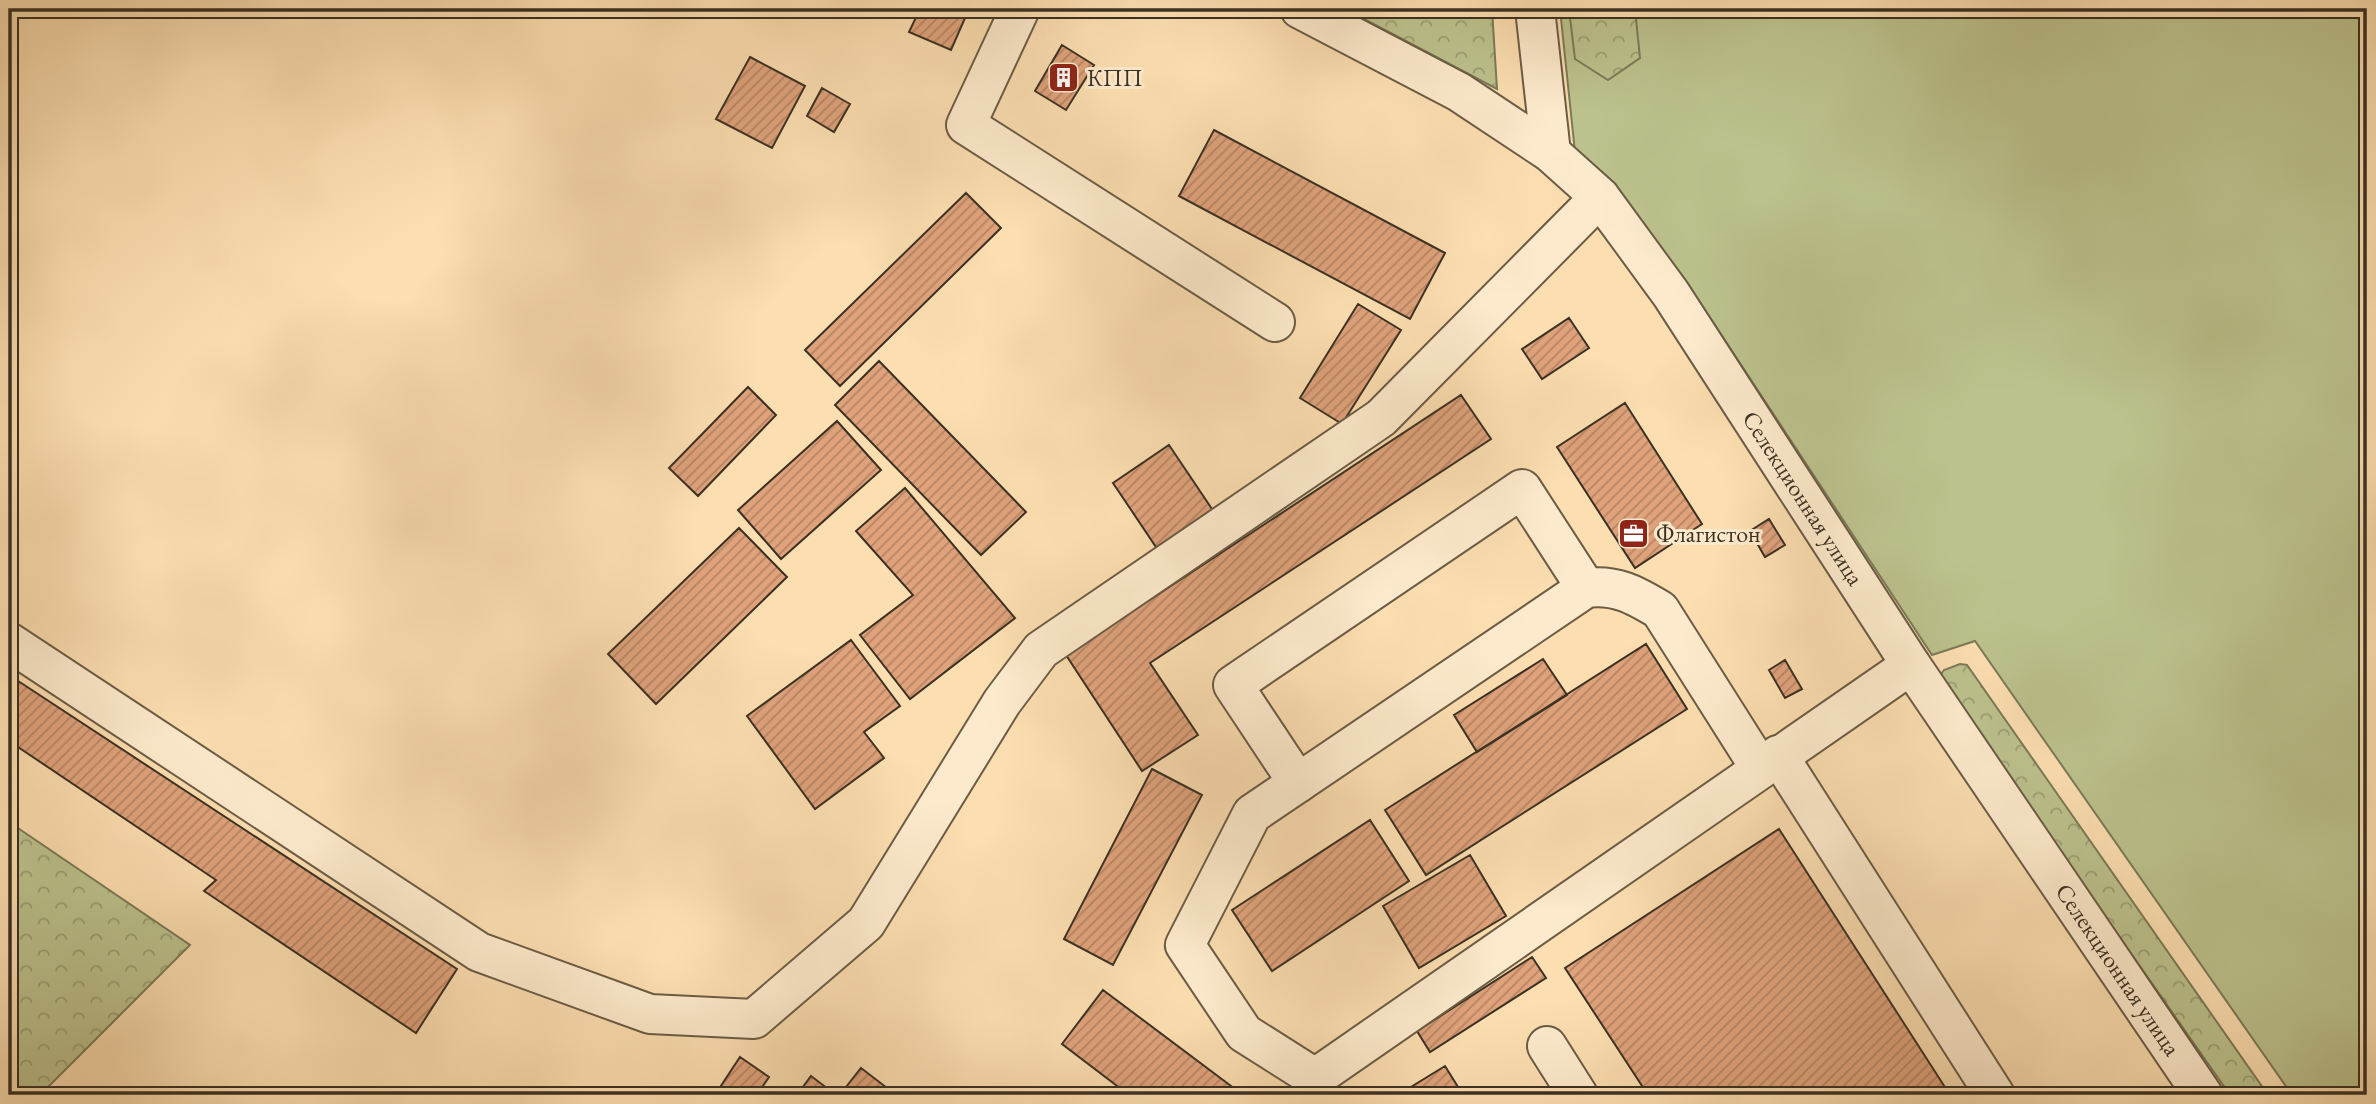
<svg xmlns="http://www.w3.org/2000/svg" width="2376" height="1104" font-family="'EB Garamond',serif">
<defs>
<pattern id="forest-crowns" width="20" height="18" patternUnits="userSpaceOnUse" patternTransform="scale(1.75)"><rect width="20" height="18" fill="#bcc28d"/><path d="M2 6a3 3 0 1 1 6 0M12 15a3 3 0 1 1 6 0" fill="none" stroke="#9a9e73"/></pattern>
<pattern id="building-hatch" width="6" height="6" patternUnits="userSpaceOnUse" patternTransform="scale(1.75)"><rect width="6" height="6" fill="#dfa27b"/><path d="M-1 1l2-2M0 6l6-6M5 7l2-2" fill="none" stroke="#b68564"/></pattern>
</defs>
<rect width="100%" height="100%" fill="#fcdeb0"/>
<filter id="stains"><feTurbulence type="fractalNoise" baseFrequency=".00286" numOctaves="4"/><feColorMatrix values="0 0 0 0 .2 0 0 0 0 .09 0 0 0 0 .02 0 0 0 .5 -.17"/></filter>
<radialGradient id="worn" r=".72"><stop offset=".6" stop-color="#630" stop-opacity="0"/><stop offset="1" stop-color="#630" stop-opacity=".3"/></radialGradient>
<path fill="#bcc28d" stroke="#7c7a58" stroke-width="2" d="M1560,9H2367V1095H2292L1975,641L1932,655L1699,301L1575,152Z"/>
<path fill="url(#forest-crowns)" stroke="#7c7a58" stroke-width="2" d="M1345,9H1492L1497,89Z
M1569,9H1635L1640,58L1608,80L1575,59Z
M1960,664L1967,665L2268,1095H2230L1938,678L1944,670Z
M9,822L190,945L40,1095H9Z"/>
<path fill="url(#building-hatch)" stroke="#3b3123" stroke-width="2" d="M920,9H969L951,50L909,32Z
M1062,45L1094,65L1066,110L1035,91Z
M750,57L805,86L772,148L716,119Z
M822,88L850,104L834,132L807,116Z
M1214,130L1445,253L1410,319L1179,196Z
M966,193L1001,228L840,386L805,350Z
M1358,304L1401,330L1342,424L1300,398Z
M1569,318L1589,348L1542,379L1522,349Z
M879,361L1026,512L981,555L835,405Z
M748,387L776,415L698,496L669,468Z
M1461,395L1491,439L1150,663L1198,735L1142,771L1066,655Z
M1625,403L1702,524L1635,568L1557,447Z
M837,421L881,470L781,559L738,510Z
M1169,445L1214,512L1158,550L1113,483Z
M905,488L1015,618L910,699L860,635L913,595L856,531Z
M1769,519L1785,545L1765,557L1750,531Z
M739,528L787,577L656,704L608,654Z
M851,640L900,706L864,732L884,758L815,809L747,716Z
M1646,644L1687,709L1426,875L1385,810Z
M1543,659L1567,695L1477,752L1454,715Z
M1785,660L1802,689L1785,698L1769,670Z
M9,675L457,969L416,1033L204,891L216,880L9,741Z
M1152,769L1202,795L1113,965L1064,939Z
M1370,820L1409,881L1272,971L1232,910Z
M1779,829L1950,1095H1648L1565,968Z
M1470,855L1506,916L1419,968L1383,906Z
M1532,957L1546,978L1430,1052L1417,1031Z
M1103,990L1243,1095H1129L1062,1044Z
M740,1057L769,1077L757,1095H715Z
M1445,1066L1463,1095H1398Z
M861,1068L891,1091L887,1095H856L846,1087Z
M811,1076L836,1095H797Z"/>
<g fill="none" stroke-linecap="round" stroke-linejoin="round">
<defs>
<g id="minor">
<path d="M1020,9L966,125L1275,322"/>
<path id="s1" d="M1300,9L1459,92L1551,153L1600,197L1671,294L1911,665L2203,1095"/>
<path d="M1535,9L1551,153"/>
<path d="M9,642L479,952L650,1014L754,1019L866,923L1002,702L1041,650L1381,418L1600,197"/>
<path d="M1778,755L1995,1095"/>
<path d="M1760,768L1660,610C1635,595 1616,584 1586,588L1252,814L1185,945L1244,1033L1315,1078L1911,665"/>
<path d="M1298,783L1233,685L1522,489L1586,588"/>
<path d="M1547,1046L1578,1095"/>
</g>
</defs>
<use href="#minor" stroke="#6b5c46" stroke-width="42"/>
<use href="#minor" stroke="#fdeacc" stroke-width="38"/>
</g>
<defs>
<symbol id="building-square" viewBox="-11 -11 22 22"><rect x="-9" y="-9" width="18" height="18" rx="4" fill="#8f2418" stroke="#fdeacc"/><path d="M-4-6H4V6H1V3H-1V6H-4ZM-2.5-4.3h1.7v1.8h-1.7ZM.8-4.3h1.7v1.8H.8ZM-2.5-1h1.7V.8h-1.7ZM.8-1h1.7V.8H.8Z" fill="#fff"/></symbol>
<symbol id="office-square" viewBox="-11 -11 22 22"><rect x="-9" y="-9" width="18" height="18" rx="4" fill="#8f2418" stroke="#fdeacc"/><path d="M-6-3h4V-5.5h4V-3h4V5H-6ZM-1-4.5V-3h2v-1.5ZM-6 0V1H6V0Z" fill="#fff"/></symbol>
</defs>
<g fill-rule="evenodd">
<use href="#building-square" x="1046" y="60" width="35" height="35"/>
<use href="#office-square" x="1616" y="516" width="35" height="35"/>
</g>
<g text-anchor="middle" stroke-width="6" stroke-linejoin="round" paint-order="stroke">
<g font-size="24" fill="#3b3123" stroke="#fdeacc" text-anchor="start">
<text x="1087" y="86">КПП</text>
<text x="1656" y="542">Флагистон</text>
</g>
<g font-size="24" fill="#3b3123" stroke="#fdeacc">
<text dy="8" stroke="none"><textPath href="#s1" startOffset="719">Селекционная улица</textPath></text>
<text dy="8" stroke="none"><textPath href="#s1" startOffset="1286">Селекционная улица</textPath></text>
</g>
</g>
<rect width="2376" height="1104" fill="none" stroke="#fcdeb0" stroke-width="35"/>
<rect x="10" y="10" width="2355" height="1083" fill="none" stroke="#3b3123" stroke-width="3.5"/>
<rect x="18" y="18" width="2341" height="1069" fill="none" stroke="#3b3123" stroke-width="2"/>
<rect width="100%" height="100%" filter="url(#stains)"/>
<rect width="100%" height="100%" fill="url(#worn)"/>
</svg>
